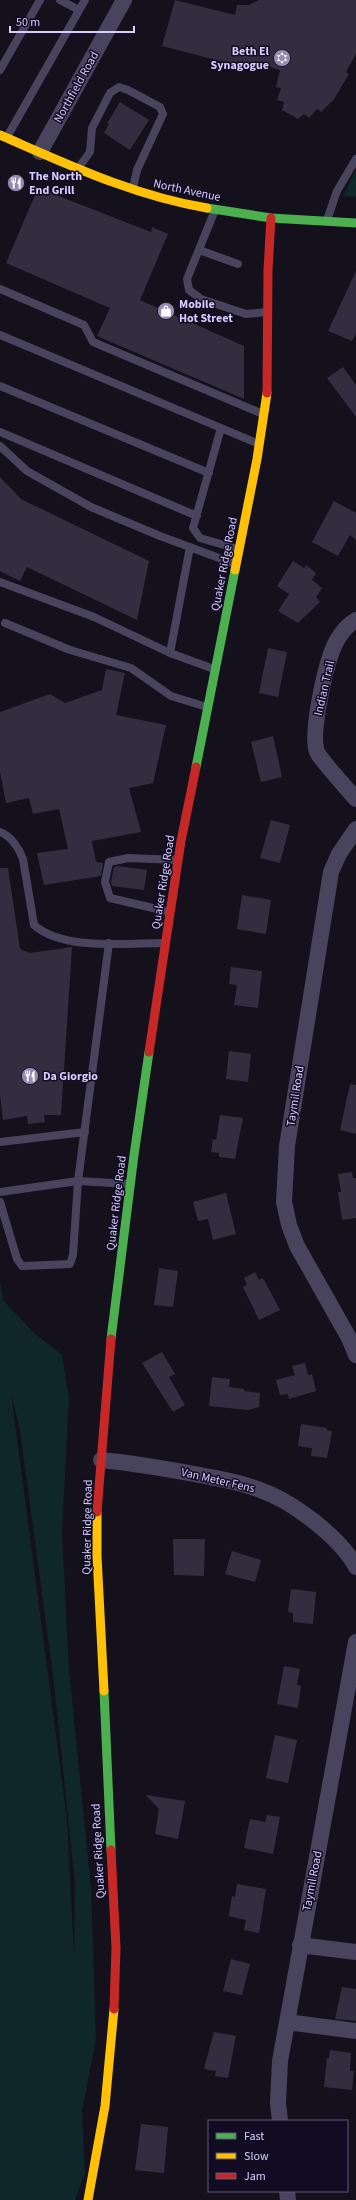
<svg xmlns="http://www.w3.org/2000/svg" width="356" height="2200" font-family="'Source Sans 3',sans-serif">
<rect width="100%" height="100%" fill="#14111d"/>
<path fill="#0f272a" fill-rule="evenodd" d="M356,170V197L343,196Z
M0,1280L3,1300L33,1332L62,1355L69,1398L62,1531L69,1670L91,1888L96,2039L82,2111L85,2173L75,2200H0ZM11,1393L20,1430L54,1682L75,1884L74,1954L67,1820Z"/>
<path fill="#322e3f" d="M175,0L235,15L237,5H249L259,0H356V54L346,72L349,74L334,99L321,112L317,109L309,118L304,114L298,119L282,110L284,102L277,100L281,88L276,87L280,70L254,62L251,69L162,46Z
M120,102L149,120L130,150L104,133L109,124L107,123Z
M38,188L151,232L152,227L168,234L140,300L244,346V399L97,336L110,308L6,263Z
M356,271V334L352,341L328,331Z
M343,367L356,385V417L327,378Z
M0,477L21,499L149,561L137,620L27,567L20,581L0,571Z
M334,501L356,513V540L350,535L338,556L312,542Z
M293,561L304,568L306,565L316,573L312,580L322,588L316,597L320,602L298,623L278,611L289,594L277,586Z
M268,648L287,652L278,697L259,693Z
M106,669L125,673L116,715L166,725L153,783L129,788L141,832L92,841L96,862L103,863L101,876L44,885L37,853L68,849L59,809L33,814L29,798L6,803L0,772V712L50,694L65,703L102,690Z
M273,736L282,777L261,782L251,742Z
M271,820L290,825L280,863L260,858Z
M118,866L147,870L144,890L112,886L111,882L114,867Z
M0,868H8L20,949L30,953L72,947L61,1115H44L45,1122L28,1124L27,1116L3,1120L0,1094Z
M242,895L271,900L266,934L237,929Z
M231,967L262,971L258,1008L234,1005L237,985L229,984Z
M229,1051L251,1054L248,1082L226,1079Z
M350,1084L356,1085V1134L340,1130Z
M220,1115L243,1118L235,1159L219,1157V1153L211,1152L213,1139L216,1140Z
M352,1172L353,1178H356V1218L342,1220L338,1192H341L338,1174Z
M226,1193L236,1234L213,1240L208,1219L198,1221L193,1202Z
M159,1268L178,1271L173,1307L154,1305Z
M255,1272L259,1280L263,1278L280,1310L259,1320L243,1287L247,1285L244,1278Z
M162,1352L175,1374L169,1377L185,1405L173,1412L142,1363Z
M305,1363L308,1375L312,1374L316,1391L289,1399L288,1394L280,1395L276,1380L295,1375L292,1366Z
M212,1377L230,1379L229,1387L244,1389V1391L260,1393L259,1407L248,1410L209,1406Z
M301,1424L327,1428V1430L332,1431L327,1458L311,1456L312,1448L298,1446Z
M173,1539H205L204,1576L174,1575Z
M232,1551L261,1560L255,1582L225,1574Z
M291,1589L316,1592L313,1624L293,1622V1613L288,1612Z
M284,1666L300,1669L297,1685L301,1686L298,1708L277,1704Z
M275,1735L297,1740L288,1783L266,1778Z
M146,1795L185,1801L178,1839L155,1834L159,1809Z
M267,1815L280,1817L273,1854L244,1848L250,1819L265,1822Z
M237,1884L266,1889L259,1933L244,1930L246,1920L229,1916L232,1896L235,1897Z
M231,1959L250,1964L242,1995L223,1991Z
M342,1987L356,1989V2021L335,2019Z
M214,2032L236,2036L228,2078L215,2076L216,2071L204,2069Z
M330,2050L351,2053L350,2071H354L352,2090L324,2087L327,2058H329Z
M141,2124L168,2127L164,2173L135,2170Z"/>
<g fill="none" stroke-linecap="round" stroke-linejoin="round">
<path stroke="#48445e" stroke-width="8" d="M60,0L79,10
M0,70L40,0
M7,137L85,0
M79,167L90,152L92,128L110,93L119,87L128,90L160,107L163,114L137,170L133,188
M215,210L187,279L189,290L201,299L246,314L267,312
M327,220L337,191L356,159
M199,250L238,264
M0,289L84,325L93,342L263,414
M0,335L259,444
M0,386L209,473
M221,428L193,528L200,538L238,549
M0,432L197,516
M0,446L27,471L91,507L160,536L235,564
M0,582L94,617L170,653L214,669
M5,623L70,650L131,668L171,696L207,707
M170,653L190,547
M0,832C11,836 19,848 23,859L34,925C63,951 128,943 165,943
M170,912L110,898L105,882L109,862L128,858L177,860
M0,1142L85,1132
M0,1192L78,1181L130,1184
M0,1202L17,1259L22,1266L70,1264L73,1255L78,1181L109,943"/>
<path stroke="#48445e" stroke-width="16" d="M40,152L124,0
M356,620C347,625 341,633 336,642C326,661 310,733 317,752C320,759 349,791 356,799
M356,829L339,854L331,872L287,1146L284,1202L289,1225L297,1246L349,1338L356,1355
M101,1460C134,1463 167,1469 200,1475C220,1479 241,1482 260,1490C292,1501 340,1537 356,1567
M300,1945L356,1952
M287,2022L356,2031
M280,2121L278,2103L280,2061L356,1642
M287,2191L288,2200"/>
<path stroke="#4caf50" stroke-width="9" d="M207,208L271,218L356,223
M196,767L235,570
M111,1339L134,1155L149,1052
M104,1691L111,1850"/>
<path stroke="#ffc107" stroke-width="9" d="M0,135C67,164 134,196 207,208
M235,570L257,459L267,393
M97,1512V1556L104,1691
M88,2200L105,2106L114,2009"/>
<path stroke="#c62828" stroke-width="9" d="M267,393L268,270L271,218
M149,1052L181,841L196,767
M97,1512L111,1339
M111,1850L116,1948L114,2009"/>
</g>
<defs>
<symbol id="synagogue-disc" viewBox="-11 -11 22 22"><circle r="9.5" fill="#938bb0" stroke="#120c22"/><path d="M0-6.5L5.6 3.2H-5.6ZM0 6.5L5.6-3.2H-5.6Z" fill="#fff"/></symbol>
<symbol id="restaurant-disc" viewBox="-11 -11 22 22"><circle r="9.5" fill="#938bb0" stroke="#120c22"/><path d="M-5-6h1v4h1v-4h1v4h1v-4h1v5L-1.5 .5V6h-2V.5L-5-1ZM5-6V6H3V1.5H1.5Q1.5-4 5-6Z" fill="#fff"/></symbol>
<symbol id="shop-disc" viewBox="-11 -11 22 22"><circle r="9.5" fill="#938bb0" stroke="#120c22"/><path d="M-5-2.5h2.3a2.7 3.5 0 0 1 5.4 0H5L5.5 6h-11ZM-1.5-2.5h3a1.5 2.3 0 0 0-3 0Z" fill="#fff"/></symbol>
</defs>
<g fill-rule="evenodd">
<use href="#synagogue-disc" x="272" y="48" width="20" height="20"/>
<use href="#restaurant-disc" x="6" y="173" width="20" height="20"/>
<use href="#shop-disc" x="156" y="301" width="20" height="20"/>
<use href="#restaurant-disc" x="20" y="1066" width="20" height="20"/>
</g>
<g text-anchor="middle" stroke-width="3" stroke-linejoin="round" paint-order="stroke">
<g font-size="12" font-weight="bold" fill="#d7cdff" stroke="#120c22" text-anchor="start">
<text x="269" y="55" text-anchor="end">Beth El<tspan x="269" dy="14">Synagogue</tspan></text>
<text x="29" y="180">The North<tspan x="29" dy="14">End Grill</tspan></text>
<text x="179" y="308">Mobile<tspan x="179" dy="14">Hot Street</tspan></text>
<text x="43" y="1080">Da Giorgio</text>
</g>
<g font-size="12" fill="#d7cdff" stroke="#120c22">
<text transform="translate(76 87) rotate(-61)" y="4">Northfield Road</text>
<text transform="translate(187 190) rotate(12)" y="4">North Avenue</text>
<text transform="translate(224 564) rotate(-79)" y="4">Quaker Ridge Road</text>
<text transform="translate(324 688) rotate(-77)" y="4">Indian Trail</text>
<text transform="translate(163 882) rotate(-81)" y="4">Quaker Ridge Road</text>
<text transform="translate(295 1096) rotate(-81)" y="4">Taymil Road</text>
<text transform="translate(116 1203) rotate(-83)" y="4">Quaker Ridge Road</text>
<text transform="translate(218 1480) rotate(13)" y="4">Van Meter Fens</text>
<text transform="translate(87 1527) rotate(-89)" y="4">Quaker Ridge Road</text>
<text transform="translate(98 1851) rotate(-93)" y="4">Quaker Ridge Road</text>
<text transform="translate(312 1881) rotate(-79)" y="4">Taymil Road</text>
</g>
</g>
<rect x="208" y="2120" width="140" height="72" fill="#120c22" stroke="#61597a"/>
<rect x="216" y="2133" width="20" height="6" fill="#4caf50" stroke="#61597a"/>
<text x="244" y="2140" font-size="12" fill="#d7cdff">Fast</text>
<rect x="216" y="2153" width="20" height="6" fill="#ffc107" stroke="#61597a"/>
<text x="244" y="2160" font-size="12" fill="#d7cdff">Slow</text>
<rect x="216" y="2173" width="20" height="6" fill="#c62828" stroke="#61597a"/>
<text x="244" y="2180" font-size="12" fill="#d7cdff">Jam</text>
<path d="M10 26v6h124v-6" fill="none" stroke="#d7cdff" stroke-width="2"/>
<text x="16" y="26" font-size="12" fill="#d7cdff" stroke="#120c22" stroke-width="3" paint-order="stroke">50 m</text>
</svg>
